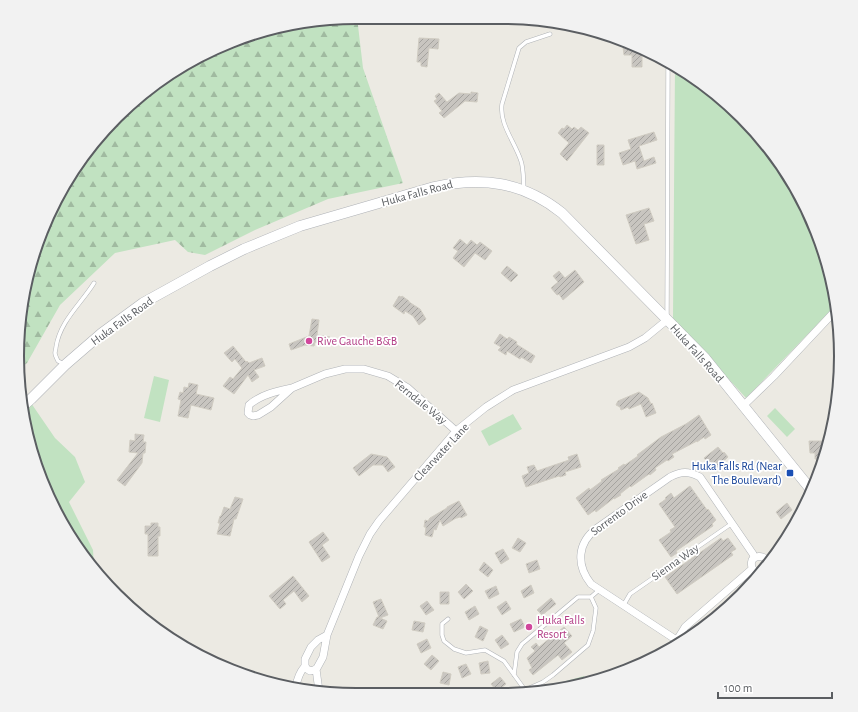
<svg xmlns="http://www.w3.org/2000/svg" width="858" height="712" font-family="'Alegreya Sans',sans-serif">
<defs>
<pattern id="forest-firs" width="22" height="20" patternUnits="userSpaceOnUse"><rect width="22" height="20" fill="#c1e2c1"/><path d="M5 1l3.5 6h-7zM16 11l3.5 6h-7z" fill="#a0baa0"/></pattern>
<pattern id="building-hatch" width="6" height="6" patternUnits="userSpaceOnUse"><rect width="6" height="6" fill="#c8c5c0"/><path d="M-1 1l2-2M0 6l6-6M5 7l2-2" fill="none" stroke="#a5a39f"/></pattern>
</defs>
<rect width="100%" height="100%" fill="#eceae3"/>
<path fill="#c1e2c1" d="M675,68L742,116L784,167L815,226L834,290L836,305L746,398L673,318Z
M154,376L169,380L160,422L144,418Z
M31,403L55,438L75,457L85,482L69,502L93,550L94,567L74,545L43,486L22,410Z
M775,408L795,429L787,437L767,416Z
M513,414L522,429L489,446L481,431Z
M584,676L586,683L568,688L550,690L548,686Z"/>
<path fill="url(#forest-firs)" d="M357,17L363,68L403,183L328,199L255,230L205,255L188,252L175,240L115,253L60,305L27,363L19,369L18,334L35,247L74,168L116,116L187,62L268,28Z"/>
<g fill="none" stroke-linecap="round" stroke-linejoin="round">
<path stroke="#a7d5f8" stroke-width="2.5" d="M31,442L40,463L38,466"/>
</g>
<path fill="url(#building-hatch)" stroke="#d0ccc2" d="M419,38L439,39L438,49L429,48L427,67L421,66V62H417Z
M634,46L642,49V67H632V55H624L623,47Z
M471,92L478,93L477,102L465,101L444,118L439,113L442,111L434,101L437,99L435,96L439,93L447,102L459,93L471,94Z
M567,125L572,129L574,127L578,130L581,127L589,133L567,161L560,154L569,143L558,133L562,128L564,129Z
M654,132L657,140L639,146L644,161L654,157L656,163L637,169L635,161L623,165L619,153L631,149L628,140Z
M597,145H604V165H597Z
M649,208L654,221L644,224L649,240L636,244L626,215Z
M460,239L467,245L471,240L477,245L480,242L492,251L485,260L475,253L464,267L453,258L458,251L453,248Z
M507,266L518,275L511,282L501,273Z
M575,270L584,282L563,300L559,294L557,295L551,288L558,282L553,276L559,271L565,278Z
M399,296L401,297L402,296L409,301V302L420,309L426,319L419,325L413,316L405,311L404,314L393,306Z
M312,319L319,320L317,335L330,337L329,344L315,342L314,346L305,345L291,350L289,344L309,336Z
M500,334L507,339L509,337L517,342L516,344L535,356L531,363L521,357L520,359L507,351L506,355L498,350L501,347L494,343Z
M233,346L246,362L247,361L249,363L262,358L265,366L254,370L259,377L252,382L248,375L234,394L223,386L230,377L233,379L242,368L235,359L232,362L224,353Z
M189,383L198,385L196,394L214,398L211,410L191,405L188,418L178,416L181,400L178,399L180,392L183,393L184,387L188,388Z
M639,392L648,398L651,404L652,403L656,413L646,417L641,404L629,409L628,407L621,410L620,407L616,405L618,401Z
M699,415L711,435L705,439L704,437L697,442V441L672,454L674,457L668,461L667,460L655,468L656,470L650,475L649,474L631,487L630,486L620,494L621,495L614,499V498L596,512L595,510L588,515L576,498L589,488L590,490L602,481L601,480L619,469L618,468L624,464L625,465L638,456L637,455L661,437L686,424Z
M135,434L144,435L143,442H146L145,453H143L142,463L125,486L117,480L138,453L129,452L130,440L135,441Z
M809,441H825V453L823,459H815V453H810Z
M718,447L723,453L724,452L728,457L714,470L704,458Z
M371,454L387,457L395,467L388,472L383,465H373L359,476L353,468Z
M577,454L581,467L565,472L566,475L560,477L559,476L526,487L522,476L529,473L527,467L534,465L537,471L569,460L568,457Z
M690,486L707,510L708,509L716,520L712,524L713,526L676,551L677,553L671,557L659,540L671,532L670,530L675,527L659,504L666,499L665,498L671,493L674,498Z
M235,497L243,499L236,519H234L230,536L217,534L220,523H218L220,516H221L224,507L230,509Z
M459,501L467,515L461,518L460,517L457,518H456L443,526L440,520L436,530L434,529L432,537L425,535L426,527H424L425,520L428,521L430,518L447,508V507Z
M787,503L792,510L781,519L776,512Z
M151,523H158V527H160V536H158V556H148V534H145V526H151Z
M323,532L329,540L322,545L330,557L322,562L309,542Z
M518,538L526,543L520,552L512,548Z
M721,538L723,541L728,538L736,549L731,552L733,555L677,594L665,577Z
M503,549L509,559L501,564L495,553Z
M537,560L540,569L529,573L526,564Z
M484,562L493,570L488,577L479,570Z
M293,576L309,596L302,602L294,591L283,600L286,604L280,609L269,596Z
M466,584L473,591L464,599L458,592Z
M531,585L534,593L524,598L521,591Z
M496,586L499,594L489,599L485,591Z
M440,592H449V604H440Z
M551,598L556,604L542,615L537,610Z
M381,599L388,615L380,618L387,621L383,629L373,625L377,617H379L373,602Z
M427,601L434,610L426,615L420,606Z
M506,601L511,609L502,615L497,607Z
M475,606L479,614L469,620L465,612Z
M521,619L525,627L514,632L510,624Z
M414,621L425,623L423,632L412,630Z
M480,626L488,630L483,641L475,637Z
M564,627L572,636L564,643L572,652L562,660L558,655L533,675L529,670L532,668L527,658L535,651L531,647L536,643L539,647Z
M502,635L509,644L501,649L495,640Z
M427,639L431,648L421,653L417,644Z
M432,655L439,661L431,670L424,664Z
M488,661L490,673L481,674L479,663Z
M466,664L471,674L462,678L458,667Z
M443,672L451,674L449,685L440,683Z
M500,677L506,684L497,691L491,684Z"/>
<g fill="none" stroke-linecap="round" stroke-linejoin="round">
<defs>
<path id="lane" d="M524,189C523,180 524,170 521,161C515,142 499,124 502,104L519,48L526,42L550,34
M667,316L668,63
M64,364L58,361C57,359 55,355 55,353C55,351 56,349 56,347C60,321 81,304 94,283
M623,606L630,594L731,524
M448,619L442,624V635L444,641L454,649L466,653L485,650L504,661L525,690
M514,675L517,652L522,644L578,597H591
M523,693L527,689L543,682L553,675L588,645L593,631L596,608L591,597L599,590"/>
<path id="street" d="M292,388C277,391 260,395 249,405L248,413L250,415L253,416L258,415L271,407L292,388L325,374L345,369H364L388,376L408,388L456,431
M743,406L774,376L836,310
M767,561L777,553
M760,573C753,572 750,567 752,560C756,556 761,555 766,559L768,563
M327,635L318,640L311,647L305,659V666L307,669L310,671L314,670L317,668L323,657L327,635L359,556L370,534L379,521L456,431L486,407L513,390L629,347L645,338L667,320
M681,643L591,584C576,565 577,543 597,528L670,477C682,471 688,471 700,477L753,554L754,558
M672,648L685,627L752,569
M316,669L319,691
M296,687C297,679 300,672 305,666"/>
<path id="secondary" d="M22,407L31,399L65,365L102,333L143,303L210,266L244,249L300,226L434,187C482,176 523,182 562,213L704,357L812,491"/>
</defs>
<use href="#lane" stroke="#b0b3b7" stroke-width="4.5"/>
<use href="#street" stroke="#b0b3b7" stroke-width="8"/>
<use href="#secondary" stroke="#afb2b7" stroke-width="11"/>
<use href="#lane" stroke="#fff" stroke-width="3.5"/>
<use href="#street" stroke="#fff" stroke-width="7"/>
<use href="#secondary" stroke="#fff" stroke-width="10"/>
</g>
<g fill="#d1479c" stroke="#fff" stroke-width="1.5">
<circle cx="309" cy="341" r="4"/>
<circle cx="529" cy="627" r="4"/>
</g>
<rect fill="#1a4fb4" stroke="#fff" stroke-width="1.5" x="786" y="469" width="8" height="8" rx="2"/>
<g text-anchor="middle" stroke-width="3.5" stroke-linejoin="round" paint-order="stroke">
<g font-size="12" fill="#5b5e62" stroke="#fff">
<text transform="translate(417 193) rotate(-15)" y="4">Huka Falls Road</text>
<text transform="translate(122 321) rotate(-36)" y="4">Huka Falls Road</text>
<text transform="translate(697 353) rotate(48)" y="4">Huka Falls Road</text>
<text transform="translate(421 402) rotate(39)" y="4">Ferndale Way</text>
<text transform="translate(441 452) rotate(-47)" y="4">Clearwater Lane</text>
<text transform="translate(619 513) rotate(-36)" y="4">Sorrento Drive</text>
<text transform="translate(675 562) rotate(-35)" y="4">Sienna Way</text>
</g>
<g font-size="12" fill="#b23c85" stroke="#fff" text-anchor="start">
<text x="317" y="345">Rive Gauche B&amp;B</text>
<text x="537" y="624">Huka Falls<tspan x="537" dy="14">Resort</tspan></text>
</g>
<g font-size="12" fill="#164399" stroke="#fff" text-anchor="end">
<text x="782" y="470">Huka Falls Rd (Near<tspan x="782" dy="14">The Boulevard)</tspan></text>
</g>
</g>
<path d="M0 0H858V712H0ZM356 24H502A332 332 0 0 1 834 356V356A332 332 0 0 1 502 688H356A332 332 0 0 1 24 356V356A332 332 0 0 1 356 24Z" fill="#f2f2f2" fill-rule="evenodd"/>
<path fill="none" stroke="#5b5e62" stroke-width="2" d="M356 24H502A332 332 0 0 1 834 356V356A332 332 0 0 1 502 688H356A332 332 0 0 1 24 356V356A332 332 0 0 1 356 24Z"/>
<path d="M718 692v6h114v-6" fill="none" stroke="#5b5e62" stroke-width="2"/>
<text x="724" y="692" font-size="12" fill="#5b5e62" stroke="#ffffff" stroke-width="3" paint-order="stroke">100 m</text>
</svg>
